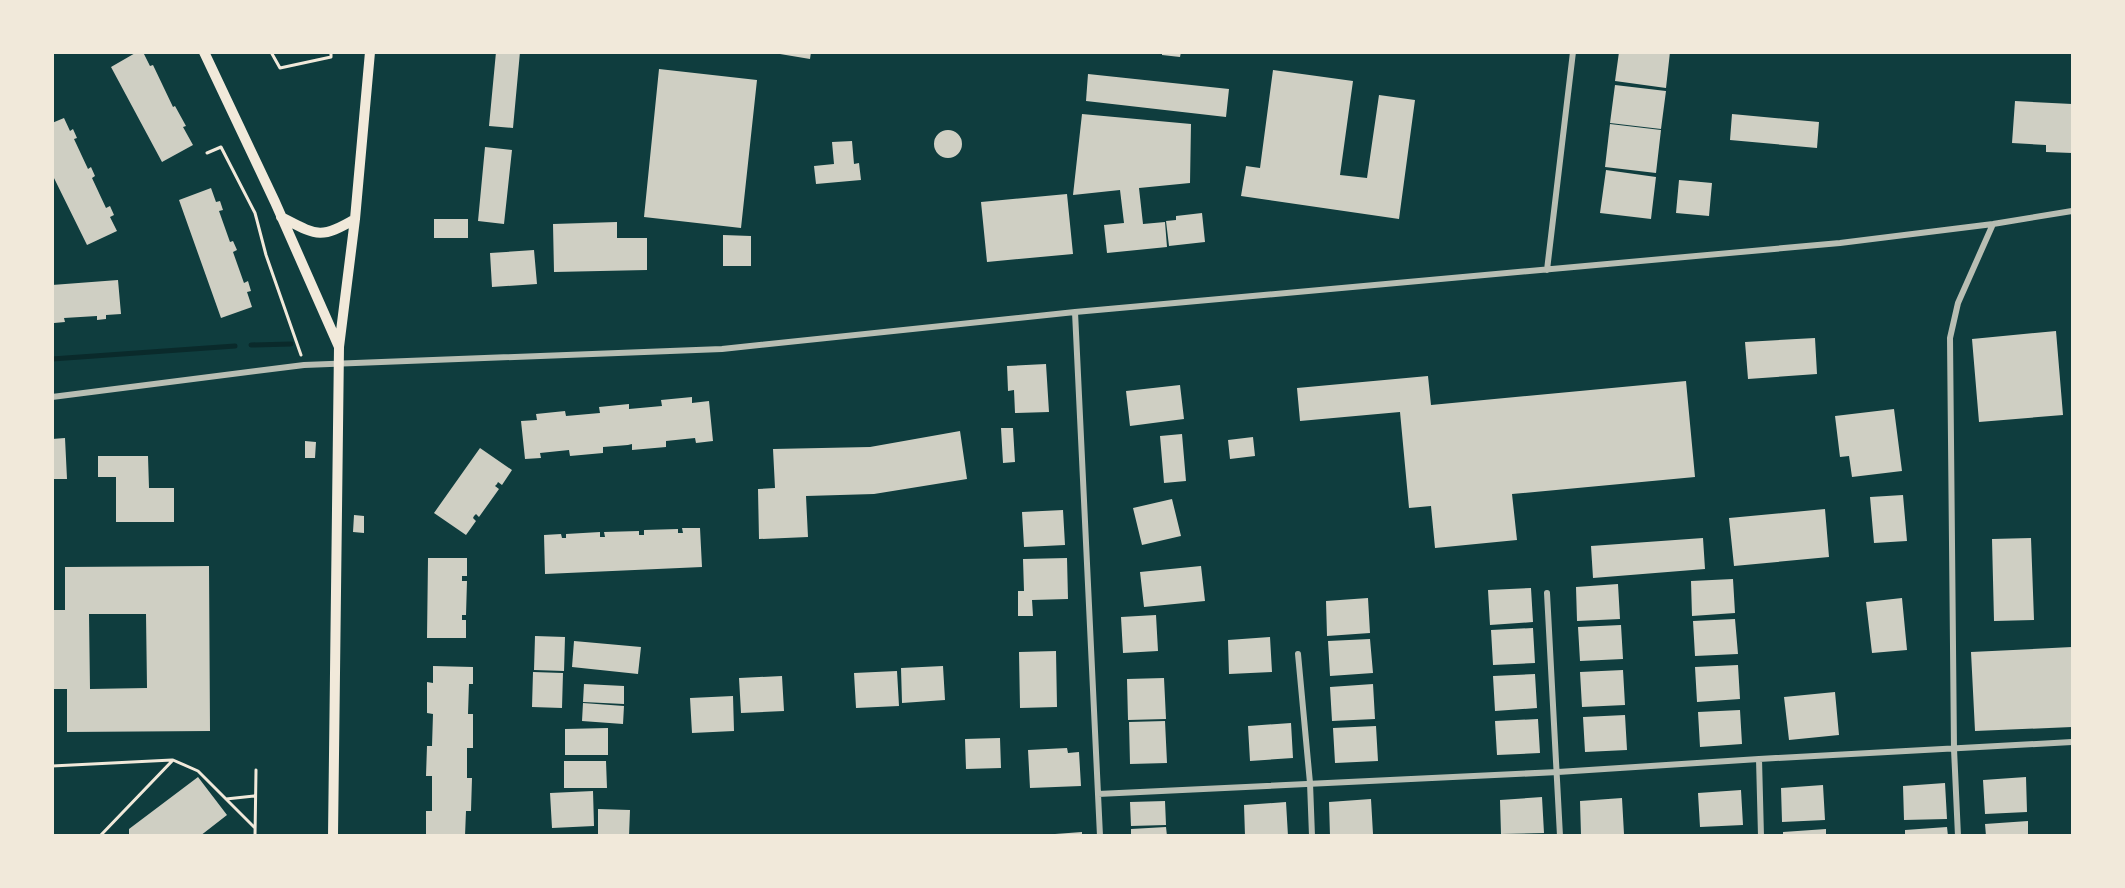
<svg xmlns="http://www.w3.org/2000/svg" width="2125" height="888" font-family="'IBM Plex Sans',sans-serif">
<rect width="100%" height="100%" fill="#0f3d3e"/>
<g fill="none" stroke-linecap="round" stroke-linejoin="round">
<path stroke="#0a2a2b" stroke-width="5" d="M251,345L291,344
M52,359L235,346"/>
</g>
<path fill="#cfcfc3" fill-rule="evenodd" d="M137,52H143L150,66L153,65L173,107L175,106L186,126L183,127L193,145L162,162L111,67Z
M496,52H520L513,128L489,126Z
M768,52H811L810,59Z
M1162,52H1181L1180,57L1162,55Z
M1619,52H1670L1666,88L1615,81Z
M659,69L757,80L741,228L644,217Z
M1273,70L1353,81L1340,175L1367,178L1379,95L1415,100L1399,219L1241,196L1246,166L1260,168Z
M1088,74L1229,89L1226,117L1086,101Z
M1615,85L1666,91L1661,129L1610,123Z
M2015,101L2072,104V153L2046,152V145L2012,143Z
M1082,114L1191,124L1190,183L1139,188L1143,224L1165,222L1167,247L1107,253L1104,225L1124,223L1120,190L1073,195Z
M1732,114L1819,122L1817,148L1730,140Z
M64,118L70,131L73,129L77,138L74,139L88,169L91,167L95,176L92,178L106,208L110,206L114,215L110,217L117,231L87,245L52,174V123Z
M1610,124L1661,130L1656,173L1605,167Z
M934 144a14 14 0 1 1 28 0a14 14 0 1 1-28 0Z
M852,141L854,164L859,163L861,180L816,184L814,166L834,164L832,142Z
M485,147L512,150L504,224L478,221Z
M1606,170L1656,177L1651,219L1600,213Z
M1679,180L1712,183L1709,216L1676,213Z
M211,188L216,202L220,201L223,210L219,211L230,242L233,241L237,250L233,252L244,283L248,281L251,291L247,292L252,307L221,318L179,200Z
M1067,194L1073,254L987,262L981,202Z
M1202,213L1205,242L1169,246L1166,221L1176,220V216Z
M434,219H468V238H434Z
M617,222V238H647V270L554,272L553,224Z
M723,235L751,236V266H723Z
M534,250L537,284L492,287L490,253Z
M118,280L121,314L106,315V319L97,320V316L64,318L65,322L54,323L52,319V285Z
M2056,331L2063,415L1979,422L1972,339Z
M1815,338L1817,374L1748,379L1745,342Z
M1046,364L1049,412L1015,413L1014,390L1008,391L1007,366Z
M1428,376L1431,405L1686,381L1695,477L1512,494L1517,540L1435,548L1431,506L1409,508L1400,412L1300,421L1297,388Z
M1180,385L1184,419L1130,426L1126,391Z
M692,397V403L709,401L713,441L696,443L695,438L666,441V447L632,450V444L628,445L603,447V453L570,456L569,450L540,453L541,458L525,459L521,421L537,420L536,414L565,411L566,416L600,413L599,407L629,404V409L662,406L661,400Z
M1894,409L1902,471L1852,477L1849,456L1840,457L1835,416Z
M1001,428H1013L1015,462L1003,463Z
M960,431L967,479L874,494L806,496L808,537L759,539L758,489L775,488L773,449L870,447Z
M1182,434L1186,481L1164,483L1160,436Z
M1253,437L1255,456L1230,459L1228,440Z
M65,438L67,479H52V439Z
M305,441L316,442L315,458H305Z
M480,448L512,470L502,485L498,482L497,484L495,486L499,489L479,517L476,514L474,516L473,518L476,521L466,535L434,513Z
M98,456H148L149,488H174V522H116V477H98Z
M1903,495L1907,541L1874,543L1870,497Z
M1172,499L1181,536L1142,545L1133,508Z
M1825,509L1829,557L1734,566L1729,518Z
M1063,510L1065,545L1024,547L1022,512Z
M354,515L364,516V533L353,532Z
M682,528H700L702,567L545,574L544,535L561,534L562,538H566V534L600,532V537H605L604,532L639,531V535H644V530L678,529V533H683Z
M1703,538L1705,569L1593,578L1591,546Z
M2031,538L2034,620L1994,621L1992,539Z
M428,558H467V576H462V581H467L466,615H462V620H466V638H427Z
M1067,558L1068,599L1032,600L1033,616H1018V591H1024L1023,559Z
M209,566L210,731L67,732V689H52V610H65V567ZM89,614H146L147,688L90,689Z
M1201,566L1205,601L1144,607L1140,572Z
M1733,579L1735,613L1692,616L1691,581Z
M1618,584L1620,619L1577,621L1576,587Z
M1531,588L1533,622L1490,625L1488,590Z
M1368,598L1370,633L1327,636L1326,601Z
M1902,598L1907,650L1872,653L1866,602Z
M1156,615L1158,651L1123,653L1121,617Z
M1735,619L1738,654L1695,656L1693,621Z
M1621,625L1623,659L1580,661L1578,627Z
M1533,628L1535,663L1493,665L1491,630Z
M535,636L565,637L564,671L534,670Z
M1270,637L1272,672L1229,674L1228,640Z
M1370,639L1373,673L1330,676L1328,641Z
M574,641L641,647L638,674L572,667Z
M2072,647V727L1975,731L1971,652Z
M1056,651L1057,707L1020,708L1019,652Z
M1738,665L1740,699L1697,702L1695,667Z
M433,666L473,667V684H469L468,714H473V748H467V778H472L471,811H466L465,836H426V811H432V776H426L427,746H432L433,714L427,713V682L433,683Z
M943,666L945,700L902,703L901,668Z
M1623,670L1625,705L1582,707L1580,672Z
M897,671L899,706L856,708L854,673Z
M533,672L563,673L562,708L532,707Z
M1535,674L1537,708L1495,711L1493,676Z
M782,676L784,711L741,713L739,678Z
M1164,678L1166,719L1128,720L1127,679Z
M584,684L624,686V704L583,702Z
M1373,684L1375,719L1332,721L1330,687Z
M1835,692L1839,735L1789,740L1784,697Z
M733,696L734,731L692,733L690,698Z
M583,703L624,706L623,724L582,721Z
M1740,710L1742,744L1700,747L1698,712Z
M1625,715L1627,750L1585,752L1583,717Z
M1538,719L1540,753L1497,755L1495,721Z
M1165,721L1167,763L1130,764L1129,722Z
M1291,723L1293,758L1250,761L1248,726Z
M1376,726L1378,761L1335,763L1333,728Z
M608,728V755H565V729Z
M1000,738L1001,768L966,769L965,739Z
M1067,748L1068,753L1079,752L1081,786L1030,788L1028,750Z
M564,761H606L607,788H564Z
M198,777L227,815L200,836H129V829Z
M2026,777L2027,812L1985,814L1983,780Z
M1945,783L1947,819L1904,820L1903,786Z
M1823,785L1825,820L1782,822L1781,788Z
M1741,790L1743,825L1700,827L1698,793Z
M593,791L594,826L552,828L550,793Z
M1542,797L1544,833L1501,834L1500,800Z
M1622,798L1624,834L1581,835L1580,801Z
M1371,799L1373,834L1330,836L1329,802Z
M1165,801L1166,825L1131,826L1130,802Z
M1286,802L1288,836H1245L1244,805Z
M598,809L630,810L629,836H598Z
M2028,821V836H1986L1985,824Z
M1166,827L1167,836H1131V829Z
M1947,827L1948,836H1905V830Z
M1826,829V836H1783V832Z
M1082,832V836H1055V834Z"/>
<g fill="none" stroke-linecap="round" stroke-linejoin="round">
<path stroke="#f1e9da" stroke-width="3" d="M271,52L280,68L331,57V52
M207,153L221,147L255,213L266,255L301,355
M52,766L172,760
M226,799L254,796
M100,836L173,760L198,771L255,828
M255,836L256,770"/>
<path stroke="#b8beb3" stroke-width="6" d="M1547,270L1573,52
M1075,312L1100,836
M52,397L304,365L722,349L1075,312L1840,243L1993,224L2072,211
M1547,593L1560,836
M1298,654L1310,783L1312,836
M1759,759L1761,836
M1098,794L1558,772L1759,759L2072,742
M1958,836L1954,749L1950,338L1958,303L1993,224"/>
<path stroke="#f1e9da" stroke-width="10" d="M204,52L275,202L339,347
M281,217C316,235 320,240 355,219
M333,836L339,347L355,219L370,52"/>
</g>
<rect width="2125" height="888" fill="none" stroke="#f1e9da" stroke-width="108"/>
</svg>
